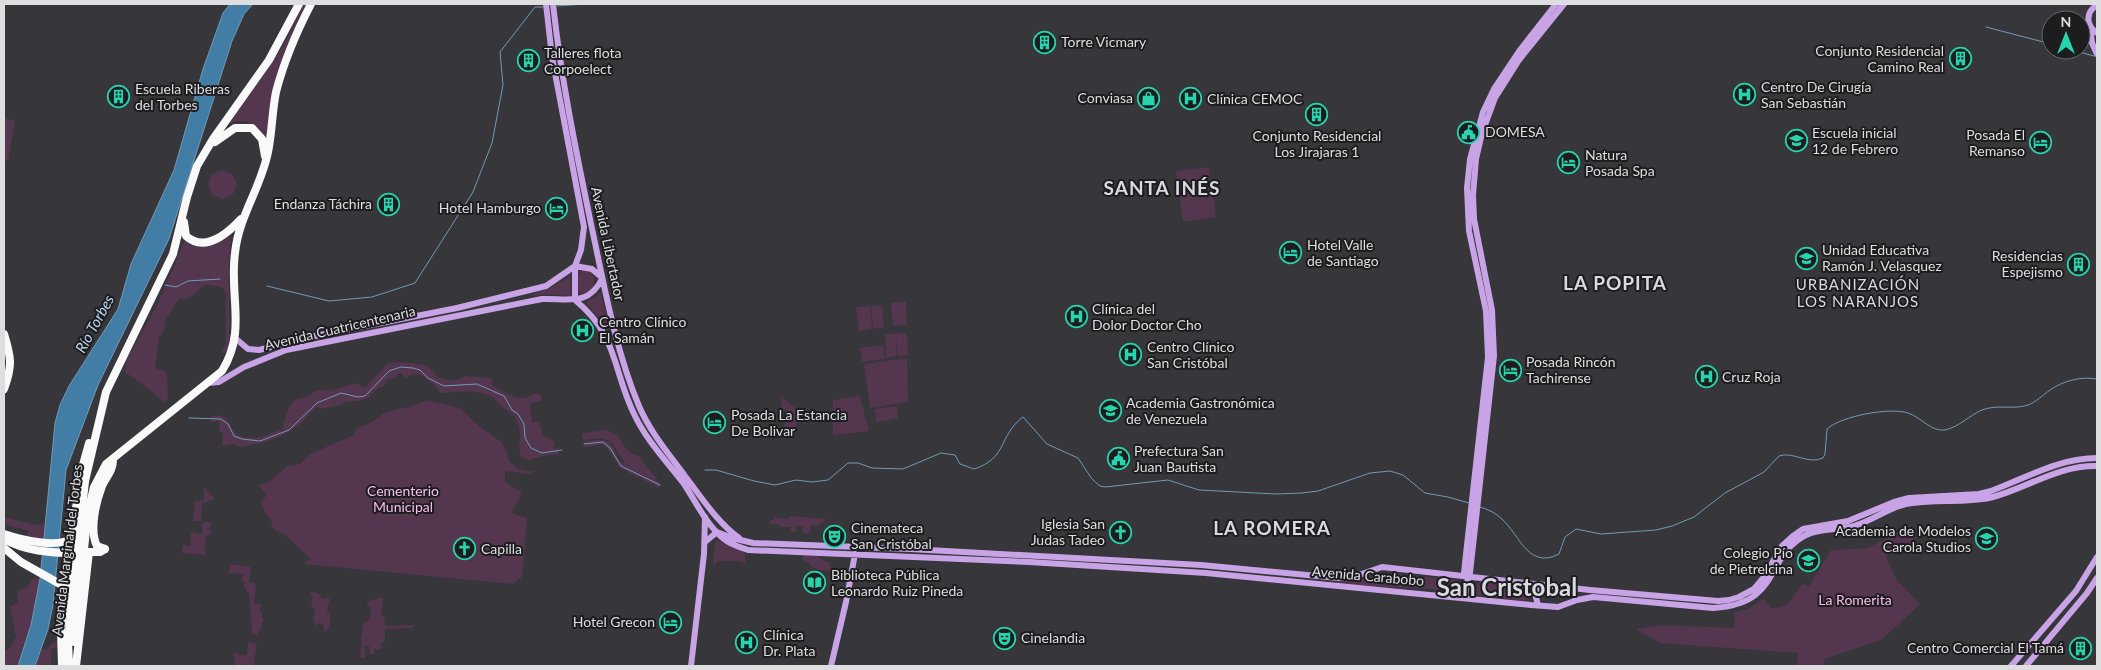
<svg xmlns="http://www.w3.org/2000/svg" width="2101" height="670" font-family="Lato,sans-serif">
<rect width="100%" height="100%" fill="#36363b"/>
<path fill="#54364f" d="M304,4H307L282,57L274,85L266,139C259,125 245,116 229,124L280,51Z
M4,118L15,121L8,161L4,160Z
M1209,167L1216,217L1183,222L1176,171Z
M221,170L232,174L237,184L233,194L223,199L212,195L208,184L212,174Z
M231,236C226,276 232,314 228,352L225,354L222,352L226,343V293L223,288L206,284L193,295L184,300L180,298L167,317L164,331L159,337L155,368L165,371L167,375L168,399L163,402L149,389L125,372L126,361L158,303L185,240C206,253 212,246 231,236Z
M583,269L591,272C598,282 593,291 582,294L578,290V275Z
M570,276L571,295L569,296L546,294L528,296L552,287Z
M600,292L609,328L607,329L586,302L596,297Z
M906,302L907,325L893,326L891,303Z
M882,305L884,327L873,329L871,306Z
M870,306L872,329L859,331L856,307Z
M907,333L908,355L897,356L896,340V356L886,358L885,334Z
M883,345L885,359L862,362L860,348Z
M907,358L908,400L906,402L870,408L864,364Z
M397,362L426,365L438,377L447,380H457L465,376L491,378L493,386C502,391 514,399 524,398C531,397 534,392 540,394L542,401L530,403L532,423L539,421L543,437H548L555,442L553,449L559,448L558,454C549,455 538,456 530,460L522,458C516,447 522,440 519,428C516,414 512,414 501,406C497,403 495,398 490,396C474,388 457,393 441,393C438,388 422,374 418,374C414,374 409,376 405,378L401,373L391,380L388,378L384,386L378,388L368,398L363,400L346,402L337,406L321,409L316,407L301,423L284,435L265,442L240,447L233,444L222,446L223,434L219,431L220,424L218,421L211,422L210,417C232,410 227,431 240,436C259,442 266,433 282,430C284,422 288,405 295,400C298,398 303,399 307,397C310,395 313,392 317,390C332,392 342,387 355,383L365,388L387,364Z
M781,396L801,413L795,428L784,426L788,411L780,408L782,404Z
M860,396L869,431L833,435V400Z
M427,400L460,408L478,425L500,441L506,450L509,461L518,469L529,471L539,469L529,474L505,471V482L522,492L512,513L527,518L522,577L513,584L304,564L309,559L312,560L285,535L276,531L272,527L271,519L267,515L260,503L267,495L259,486L261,484L268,483L287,466L300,464L310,454L354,435L357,428L370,423L386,412L412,406Z
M897,406L898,418L876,422L875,409Z
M606,430C623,435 619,442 629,451C632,455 635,453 639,456L648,469L657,478L655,480L659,482L660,488L620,468L609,450L603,445L584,447V442C624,433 606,457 628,466L624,463C623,457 619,454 616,449C608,435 597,438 584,441L582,438L583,433Z
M204,487L215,499L202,503L201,521H193L195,501L204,500Z
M790,516L827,519L818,526L810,525V533H803V527L796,526V532H791V527H780L779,524H770V520H774L775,517L789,519Z
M4,517L36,525L45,523L43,539L27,536L28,531L5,524L4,526Z
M207,521L212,523L210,527L211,534L206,537L205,555L182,553L183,545L190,546L191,532L202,534V524Z
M1909,526L1915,545L1886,556L1896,579L1920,604L1883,639L1825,659L1823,666H1797L1798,653L1660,643L1636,629L1662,625L1734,628L1735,612L1750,608L1764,598L1771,609L1787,605L1802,584L1809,586L1831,550L1868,548Z
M717,540L745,553V564L741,561H717L713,566L715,542Z
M805,555L818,556L823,561L829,562L832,572L830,573L826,570C819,571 811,568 808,562L803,560L802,557Z
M230,564L251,567L249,582L256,584L254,604H261L260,611L262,612V618H264L258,636L252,633L249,594L244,587V582L241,581L243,574L229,573Z
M1381,573L1457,580L1461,586L1459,591C1418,587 1377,588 1337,584V581H1358Z
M35,578L40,579L31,625L18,666H4V650L9,649L16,636L10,607L18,602L17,593L19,590L27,587L32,579Z
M1481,581L1524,586L1529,591V598L1523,601L1476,595L1473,593L1474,587Z
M312,591L319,594L322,599L330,598L327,612L330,615V624L326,632L324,630L323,625L320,623L316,626L313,619L315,609L311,605L313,596L310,593Z
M382,597L383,601L381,615L386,618L384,622L385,626L415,625L413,628L385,629V642H381V649H374V654H370L369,646L365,645V658L360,657L362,640L360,639L363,630L362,624L370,619L371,610L367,602Z
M61,642L57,648L51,649V666H35L40,650L47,649L52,643Z
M248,642L257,644L253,666H256H235L233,653L247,656Z"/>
<path fill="#427da5" stroke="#719ab7" d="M230,4H253L244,14L232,41L169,239L98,385L66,470L53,605L48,629L35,666H18L31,625L40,579L55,423L60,405L69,386L118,309L131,264L174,170L203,69L223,13Z"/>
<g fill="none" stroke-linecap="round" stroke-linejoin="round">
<path stroke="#719ab7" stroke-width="1" d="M610,4H629
M557,6L586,4
M1986,27L2051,44
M2072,50L2094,56
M165,285L176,287L188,281L220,279
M267,286L329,301L372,297L415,283L473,192L492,143L503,85L500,52L535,7H543
M189,418L221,419L228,424L234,436L242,439L260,441L289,430L317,403L341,393L358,397L365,396L389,371L401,367L413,368L420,370L428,378L444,386L477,384L504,396L512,410L518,414L524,424L525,438L531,448L542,453L562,450
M584,444L603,442L610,448L621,466L660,485
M705,470H716L754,481L775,485L796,480L812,482L828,480L848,463H858L872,468L903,469L941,453L955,455L960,464L974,469C1008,458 998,436 1023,417L1047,444L1078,458L1092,479L1100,486L1105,487L1168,480L1199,490L1276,494L1302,493L1318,491L1370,473L1390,471L1403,475L1425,493L1448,497L1469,503
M1480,507C1486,509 1492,511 1497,515C1519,530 1526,571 1559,554L1565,537L1576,529L1601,534L1656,530L1672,526L1694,517L1725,493L1764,472L1779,456C1793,451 1808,465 1823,458L1825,454L1827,429C1841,416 1890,407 1908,413C1921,417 1931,432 1945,430C1959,427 1970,415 1982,410C1997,404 2013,410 2028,405C2036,402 2043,395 2050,390C2063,381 2081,376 2097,379"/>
<path stroke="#c8a4e6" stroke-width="6" d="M546,4L552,57L584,227L581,250L575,266V300C619,336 612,370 635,416C647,441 667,462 684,484C696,502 707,526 724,539C731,545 740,547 748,550L1029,562L1206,573L1531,605L1558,607L1577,600L1593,597L1713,608C1783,604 1763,557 1806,535C1820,528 1836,530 1850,527C1870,523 1887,508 1906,504C1935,498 1965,504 1993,497C2029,487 2059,465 2097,466
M553,4C561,78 576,151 591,224C604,284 615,349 639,406C650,432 669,454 685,476C702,498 717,522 739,538
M2097,5C2086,12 2085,25 2097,33
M2090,26L2092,43L2097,54
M575,266L592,269L600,276
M235,338L248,349L259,350L310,337L457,308L546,286L575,266
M208,383L219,382L244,367L286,350L542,299C567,298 588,307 602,279
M705,542L717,532L732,538L753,543L910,549L1201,565L1339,578L1356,576L1382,567L1590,590L1718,601L1729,600L1739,597L1754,589L1764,577L1782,546L1793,536L1803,529L1848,521L1894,502L1909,498L1979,494L1991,491C2026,478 2059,458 2097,458
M1468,577L1464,573L1465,563L1488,357L1486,311L1469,231L1467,188L1470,159L1483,112L1494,89L1520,50L1556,4
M1465,598L1468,577L1470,573L1494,356L1492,310L1474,219L1473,195L1476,159L1482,133L1495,98L1519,60L1564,4
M1538,605L1535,594L1541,584
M691,666L704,554L705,517
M831,666L846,602L855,554
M2011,666L2076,591L2097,557
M2026,666L2087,593L2097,578"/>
<path stroke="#f9f9f9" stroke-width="8" d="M215,142L235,128H252L262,139L265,156
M184,222L186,236C205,253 228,233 241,219
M4,334C11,357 13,365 4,389
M85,481L106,392L173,254L187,197L197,166L213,139L269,60L299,4
M88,512L94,487L106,464L222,371C247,331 229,296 235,253C239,215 261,188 268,152C272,133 272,112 276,92C284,61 297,31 311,4
M4,534C19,539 61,550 72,537L81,472L89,443
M4,539C25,551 50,553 75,553
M4,548L21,562L67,588
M105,549L97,546C89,530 96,502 102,486C106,477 113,471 113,460
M86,552H100L105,549
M68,641L69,666
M62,666L61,631L71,553
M76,666L89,552"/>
<path stroke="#f9f9f9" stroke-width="8" d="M68,641L85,481
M74,642L88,512"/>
</g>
<defs>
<symbol id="building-ring" viewBox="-11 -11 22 22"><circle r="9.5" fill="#1d1d20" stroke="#26d5ae" stroke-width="1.5"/><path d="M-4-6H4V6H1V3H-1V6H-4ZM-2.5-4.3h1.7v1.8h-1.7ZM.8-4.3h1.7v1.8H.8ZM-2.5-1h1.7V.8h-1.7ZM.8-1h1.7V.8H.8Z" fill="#26d5ae"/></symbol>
<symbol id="hospital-ring" viewBox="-11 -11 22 22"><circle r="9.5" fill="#1d1d20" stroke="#26d5ae" stroke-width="1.5"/><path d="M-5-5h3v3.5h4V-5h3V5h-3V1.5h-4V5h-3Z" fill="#26d5ae"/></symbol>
<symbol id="shop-ring" viewBox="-11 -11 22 22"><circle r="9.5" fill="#1d1d20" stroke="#26d5ae" stroke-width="1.5"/><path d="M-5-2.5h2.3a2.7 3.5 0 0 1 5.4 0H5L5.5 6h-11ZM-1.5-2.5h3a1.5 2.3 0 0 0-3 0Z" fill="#26d5ae"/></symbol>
<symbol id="civic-ring" viewBox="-11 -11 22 22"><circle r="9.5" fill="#1d1d20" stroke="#26d5ae" stroke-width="1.5"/><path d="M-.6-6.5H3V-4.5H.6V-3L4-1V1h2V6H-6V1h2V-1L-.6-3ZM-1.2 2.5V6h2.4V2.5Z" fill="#26d5ae"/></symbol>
<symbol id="school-ring" viewBox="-11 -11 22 22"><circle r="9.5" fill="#1d1d20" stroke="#26d5ae" stroke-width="1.5"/><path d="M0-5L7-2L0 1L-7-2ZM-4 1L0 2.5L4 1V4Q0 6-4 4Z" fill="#26d5ae"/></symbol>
<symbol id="hotel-ring" viewBox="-11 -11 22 22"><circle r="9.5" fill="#1d1d20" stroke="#26d5ae" stroke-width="1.5"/><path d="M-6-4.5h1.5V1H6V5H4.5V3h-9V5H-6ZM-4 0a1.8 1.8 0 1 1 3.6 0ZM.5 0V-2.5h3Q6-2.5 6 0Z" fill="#26d5ae"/></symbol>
<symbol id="university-ring" viewBox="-11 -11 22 22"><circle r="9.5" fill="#1d1d20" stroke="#26d5ae" stroke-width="1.5"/><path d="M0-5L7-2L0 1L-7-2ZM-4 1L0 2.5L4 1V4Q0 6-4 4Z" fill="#26d5ae"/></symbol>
<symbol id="church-ring" viewBox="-11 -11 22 22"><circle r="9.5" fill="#1d1d20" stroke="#26d5ae" stroke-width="1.5"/><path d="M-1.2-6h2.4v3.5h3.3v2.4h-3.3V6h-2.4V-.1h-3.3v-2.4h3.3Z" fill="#26d5ae"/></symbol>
<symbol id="theatre-ring" viewBox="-11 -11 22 22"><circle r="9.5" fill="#1d1d20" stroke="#26d5ae" stroke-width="1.5"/><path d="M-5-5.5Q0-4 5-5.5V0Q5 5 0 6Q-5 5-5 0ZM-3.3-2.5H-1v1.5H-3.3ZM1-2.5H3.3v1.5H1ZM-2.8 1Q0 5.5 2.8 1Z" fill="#26d5ae"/></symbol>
<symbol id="library-ring" viewBox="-11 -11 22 22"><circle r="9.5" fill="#1d1d20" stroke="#26d5ae" stroke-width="1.5"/><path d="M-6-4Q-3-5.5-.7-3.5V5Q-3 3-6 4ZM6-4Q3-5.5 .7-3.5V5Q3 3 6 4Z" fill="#26d5ae"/></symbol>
</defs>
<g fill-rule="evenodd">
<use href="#building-ring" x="1032" y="30" width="25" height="25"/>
<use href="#building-ring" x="1948" y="46" width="25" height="25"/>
<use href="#building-ring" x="516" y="48" width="25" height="25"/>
<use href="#hospital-ring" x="1732" y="82" width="25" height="25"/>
<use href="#building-ring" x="106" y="84" width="25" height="25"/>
<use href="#shop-ring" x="1136" y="86" width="25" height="25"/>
<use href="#hospital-ring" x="1178" y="86" width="25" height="25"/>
<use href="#building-ring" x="1304" y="102" width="25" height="25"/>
<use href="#civic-ring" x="1456" y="120" width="25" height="25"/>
<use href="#school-ring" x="1784" y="128" width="25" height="25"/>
<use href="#hotel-ring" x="2028" y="130" width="25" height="25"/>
<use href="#hotel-ring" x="1556" y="150" width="25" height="25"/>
<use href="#building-ring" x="376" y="192" width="25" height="25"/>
<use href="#hotel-ring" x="544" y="196" width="25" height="25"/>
<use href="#hotel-ring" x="1278" y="240" width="25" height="25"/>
<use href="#school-ring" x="1794" y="246" width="25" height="25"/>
<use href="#building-ring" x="2066" y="252" width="25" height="25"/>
<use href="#hospital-ring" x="1064" y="304" width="25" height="25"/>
<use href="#hospital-ring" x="570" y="318" width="25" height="25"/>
<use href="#hospital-ring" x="1118" y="342" width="25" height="25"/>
<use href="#hotel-ring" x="1498" y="358" width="25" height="25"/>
<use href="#hospital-ring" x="1694" y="364" width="25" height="25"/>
<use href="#university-ring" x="1098" y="398" width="25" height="25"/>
<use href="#hotel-ring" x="702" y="410" width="25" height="25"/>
<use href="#civic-ring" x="1106" y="446" width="25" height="25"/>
<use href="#church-ring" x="1108" y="520" width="25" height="25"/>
<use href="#theatre-ring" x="822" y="524" width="25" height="25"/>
<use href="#university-ring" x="1974" y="526" width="25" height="25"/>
<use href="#church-ring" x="452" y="536" width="25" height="25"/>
<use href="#school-ring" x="1796" y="548" width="25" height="25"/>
<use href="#library-ring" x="802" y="570" width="25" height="25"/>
<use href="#hotel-ring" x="658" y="610" width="25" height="25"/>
<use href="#theatre-ring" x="992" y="626" width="25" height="25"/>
<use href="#hospital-ring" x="734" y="630" width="25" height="25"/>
<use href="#building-ring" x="2068" y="636" width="25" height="25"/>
</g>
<g text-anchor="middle" stroke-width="4" stroke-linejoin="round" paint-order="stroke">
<g font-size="14" fill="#dedee1" stroke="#1d1d20" text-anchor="start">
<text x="1061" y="47">Torre Vicmary</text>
<text x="1944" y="56" text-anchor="end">Conjunto Residencial<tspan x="1944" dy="16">Camino Real</tspan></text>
<text x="544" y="58">Talleres flota<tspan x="544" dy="16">Corpoelect</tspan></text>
<text x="1761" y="92">Centro De Cirugía<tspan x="1761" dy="16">San Sebastián</tspan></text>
<text x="135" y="94">Escuela Riberas<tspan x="135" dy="16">del Torbes</tspan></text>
<text x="1133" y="103" text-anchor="end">Conviasa</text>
<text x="1207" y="104">Clínica CEMOC</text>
<text x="1485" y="137">DOMESA</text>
<text x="1812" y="138">Escuela inicial<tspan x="1812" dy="16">12 de Febrero</tspan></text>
<text x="2025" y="140" text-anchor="end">Posada El<tspan x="2025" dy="16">Remanso</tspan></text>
<text x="1317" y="141" text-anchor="middle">Conjunto Residencial<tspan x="1317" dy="16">Los Jirajaras 1</tspan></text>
<text x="1585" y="160">Natura<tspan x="1585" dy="16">Posada Spa</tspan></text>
<text x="372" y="209" text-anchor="end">Endanza Táchira</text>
<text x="541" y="213" text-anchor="end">Hotel Hamburgo</text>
<text x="1307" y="250">Hotel Valle<tspan x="1307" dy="16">de Santiago</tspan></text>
<text x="1822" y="255">Unidad Educativa<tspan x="1822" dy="16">Ramón J. Velasquez</tspan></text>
<text x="2063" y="261" text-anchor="end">Residencias<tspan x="2063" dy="16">Espejismo</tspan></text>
<text x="1092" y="314">Clínica del<tspan x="1092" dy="16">Dolor Doctor Cho</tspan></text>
<text x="599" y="327">Centro Clínico<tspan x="599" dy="16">El Samán</tspan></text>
<text x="1147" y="352">Centro Clínico<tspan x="1147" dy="16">San Cristóbal</tspan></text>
<text x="1526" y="367">Posada Rincón<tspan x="1526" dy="16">Tachirense</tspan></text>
<text x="1722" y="382">Cruz Roja</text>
<text x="1126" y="408">Academia Gastronómica<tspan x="1126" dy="16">de Venezuela</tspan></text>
<text x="731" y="420">Posada La Estancia<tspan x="731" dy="16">De Bolivar</tspan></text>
<text x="1134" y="456">Prefectura San<tspan x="1134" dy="16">Juan Bautista</tspan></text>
<text x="1105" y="529" text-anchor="end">Iglesia San<tspan x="1105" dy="16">Judas Tadeo</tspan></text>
<text x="851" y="533">Cinemateca<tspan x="851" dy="16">San Cristóbal</tspan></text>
<text x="1971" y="536" text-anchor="end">Academia de Modelos<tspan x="1971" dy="16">Carola Studios</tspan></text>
<text x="481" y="554">Capilla</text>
<text x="1793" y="558" text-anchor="end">Colegio Pío<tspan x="1793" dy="16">de Pietrelcina</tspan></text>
<text x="831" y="580">Biblioteca Pública<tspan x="831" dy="16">Leonardo Ruiz Pineda</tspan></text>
<text x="655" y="627" text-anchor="end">Hotel Grecon</text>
<text x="763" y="640">Clínica<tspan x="763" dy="16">Dr. Plata</tspan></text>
<text x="1021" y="643">Cinelandia</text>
<text x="2064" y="653" text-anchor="end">Centro Comercial El Tamá</text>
</g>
<g font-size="14" fill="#dedee1" stroke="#1d1d20">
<text transform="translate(608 244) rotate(78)" y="5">Avenida Libertador</text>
<text transform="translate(340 328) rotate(-13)" y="5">Avenida Cuatricentenaria</text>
<text transform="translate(67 550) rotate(-83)" y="5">Avenida Marginal del Torbes</text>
<text transform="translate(1368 576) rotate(5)" y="5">Avenida Carabobo</text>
</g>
<g font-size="14" fill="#f9bdef" stroke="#1d1d20">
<text x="403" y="496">Cementerio<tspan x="403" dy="16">Municipal</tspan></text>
<text x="1855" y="605">La Romerita</text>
</g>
<g font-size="15" letter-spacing="1" fill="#d9d9e0" stroke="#1d1d20">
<text x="1858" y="290">URBANIZACIÓN<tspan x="1858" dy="17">LOS NARANJOS</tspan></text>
</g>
<g font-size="15" font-style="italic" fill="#bad9f1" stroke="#1d1d20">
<text transform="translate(95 324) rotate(-61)" y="5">Río Torbes</text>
</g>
<g font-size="19" font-weight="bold" letter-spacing="1" fill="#d9d9e0" stroke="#1d1d20">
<text x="1162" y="195">SANTA INÉS</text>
<text x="1615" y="290">LA POPITA</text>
<text x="1272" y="535">LA ROMERA</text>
</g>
<g font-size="24" font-weight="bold" fill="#d9d9e0" stroke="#1d1d20">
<text x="1507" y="596">San Cristobal</text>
</g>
</g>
<rect width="2101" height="670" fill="none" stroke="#dedee1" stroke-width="10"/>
<g transform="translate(2066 35)"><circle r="24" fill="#1d1d20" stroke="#6a6a6d"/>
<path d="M0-4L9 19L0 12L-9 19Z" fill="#26d5ae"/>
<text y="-8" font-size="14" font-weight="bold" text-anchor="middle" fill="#dedee1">N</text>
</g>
</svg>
